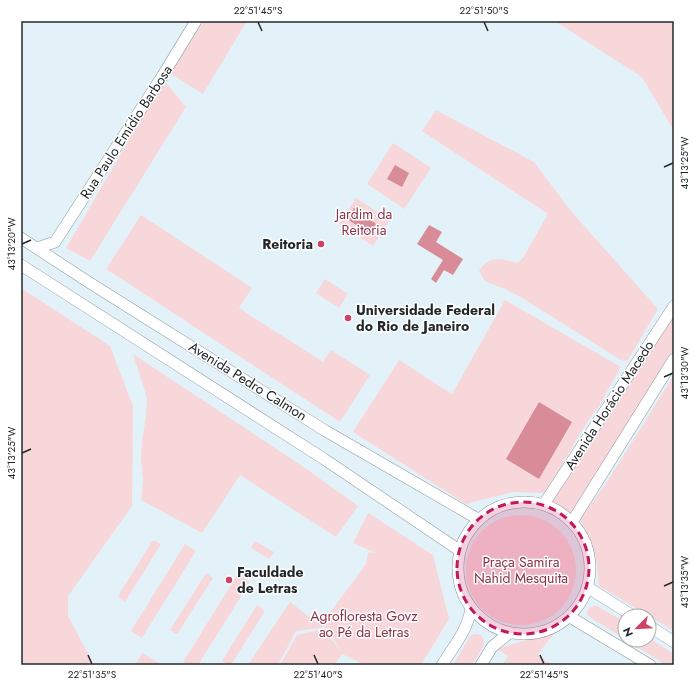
<svg xmlns="http://www.w3.org/2000/svg" width="695" height="686" font-family="Jost,sans-serif">
<rect width="100%" height="100%" fill="#e3f2f8"/>
<path fill="#f8d7db" d="M204,21H247L203,94L170,73Z
M555,21H674V131L642,77Z
M164,80L186,107L90,261L66,248Z
M436,110L534,162L571,211L658,309L628,360L624,361L619,359L524,299L505,289L489,283L484,280L479,270C492,255 499,258 517,263L523,258L548,214L422,131Z
M393,143L431,168L404,209L367,184Z
M356,198L390,220L373,246L339,224Z
M141,215L252,288L239,308L323,362L331,350L370,375L340,422L106,269Z
M325,279L348,294L339,308L316,293Z
M21,288L110,346L133,406L132,506L68,596V616L94,665H21Z
M505,300L621,367L599,406L586,424L545,493L513,492L466,504L353,432L399,360L452,394Z
M674,306V359L572,522L559,511L544,504Z
M133,354L308,470L358,506L336,537L240,475L202,533L141,500L143,480L141,461L142,441L146,416L147,398Z
M674,375V631L599,586L596,557L580,519L605,485Z
M368,513L433,555L449,619L421,665H365L342,654L334,665H280L297,635L324,629L340,650L327,627L296,631L278,665H248L290,602L316,622L326,618L366,564L368,552L376,553L353,543Z
M466 570a55 55 0 1 1 110 0a55 55 0 1 1-110 0Z
M153,540L161,544L125,602L118,596Z
M255,541L274,552L269,559L251,548Z
M185,544L196,551L142,638L131,631Z
M206,573L213,578L177,634L170,630Z
M238,574L250,582L198,665H188L183,662Z
M257,605L265,611L231,665H227L222,661Z
M595,605L625,622V639L588,616L587,613L589,608Z
M556,631L538,654L551,665H502L508,656L497,649Z
M475,634L481,635L484,640L483,647L472,665H453L471,635Z
M649,638L674,654V665H666L626,640H649Z
M142,653L162,665H135Z"/>
<path fill="#d78c98" d="M395,165L409,173L402,187L387,179Z
M354,208L376,224L370,234L347,219Z
M429,225L442,232L436,242L463,259L453,275L444,270L436,283L431,279L443,260L417,244Z
M539,402L572,422L539,479L506,459Z"/>
<g fill="none" stroke-linecap="round" stroke-linejoin="round">
<defs>
<path id="tertiary" d="M21,238L90,283L324,430L478,519
M37,248L55,242L163,75L196,21
M21,265L324,459L459,550
M458 568a66 66 0 1 1 132 0a66 66 0 1 1-132 0Z
M544,504L674,306
M572,522L674,359
M587,587L633,616
M570,617L650,665
M649,626L674,642
M442,665C453,647 468,630 471,608
M481,665L492,647L508,634"/>
</defs>
<use href="#tertiary" stroke="#8c9a9f" stroke-width="12"/>
<use href="#tertiary" stroke="#fff" stroke-width="11"/>
</g>
<path fill="#c2185b" fill-opacity="0.2" stroke="#c2185b" stroke-width="3" stroke-dasharray="8 5" stroke-linejoin="round" d="M457 568a66 66 0 1 1 132 0a66 66 0 1 1-132 0Z"/>
<path fill="none" stroke="#22282a" stroke-width="1.5" d="M258,22L262,31M484,22L488,31M664,167L673,163M22,244L31,240M664,377L673,373M22,453L31,449M664,586L673,582M88,655L92,664M314,655L318,664M540,655L544,664"/>
<g fill="#d04166" stroke="#fff" stroke-width="1.5">
<circle cx="321" cy="244" r="4"/>
<circle cx="348" cy="318" r="4"/>
<circle cx="229" cy="580" r="4"/>
</g>
<g text-anchor="middle" stroke-width="3" stroke-linejoin="round" paint-order="stroke">
<g font-size="14" fill="#22282a" stroke="#fff">
<text transform="translate(126 132) rotate(-57)" y="5">Rua Paulo Emídio Barbosa</text>
<text transform="translate(248 381) rotate(32)" y="5">Avenida Pedro Calmon</text>
<text transform="translate(609 405) rotate(-57)" y="5">Avenida Horácio Macedo</text>
</g>
<g font-size="14" fill="#8a3146" stroke="#fff">
<text x="364" y="219">Jardim da<tspan x="364" dy="16">Reitoria</tspan></text>
<text x="521" y="567">Praça Samira<tspan x="521" dy="16">Nahid Mesquita</tspan></text>
<text x="364" y="621">Agrofloresta Govz<tspan x="364" dy="16">ao Pé da Letras</tspan></text>
</g>
<g font-size="14" font-weight="bold" fill="#22282a" stroke="#fff" text-anchor="start">
<text x="313" y="249" text-anchor="end">Reitoria</text>
<text x="356" y="315">Universidade Federal<tspan x="356" dy="16">do Rio de Janeiro</tspan></text>
<text x="237" y="577">Faculdade<tspan x="237" dy="16">de Letras</tspan></text>
</g>
</g>
<rect width="695" height="686" fill="none" stroke="#ffffff" stroke-width="44"/>
<g transform="translate(637 628) rotate(246)"><circle r="19" fill="#ffffff" stroke="#a7a9aa"/>
<path d="M0-3L7 15L0 10L-7 15Z" fill="#d04166"/>
<text y="-6" font-size="11" font-weight="bold" text-anchor="middle" fill="#22282a">N</text>
</g>
<rect x="22" y="22" width="651" height="642" fill="none" stroke="#22282a" stroke-width="1.5"/>
<g font-size="10" text-anchor="middle" fill="#22282a">
<text x="258" y="14">22°51'45"S</text>
<text x="484" y="14">22°51'50"S</text>
<text transform="translate(684 163) rotate(-90)" y="4">43°13'25"W</text>
<text transform="translate(11 244) rotate(-90)" y="4">43°13'20"W</text>
<text transform="translate(684 373) rotate(-90)" y="4">43°13'30"W</text>
<text transform="translate(11 453) rotate(-90)" y="4">43°13'25"W</text>
<text transform="translate(684 582) rotate(-90)" y="4">43°13'35"W</text>
<text x="92" y="678">22°51'35"S</text>
<text x="318" y="678">22°51'40"S</text>
<text x="544" y="678">22°51'45"S</text>
</g>
</svg>
